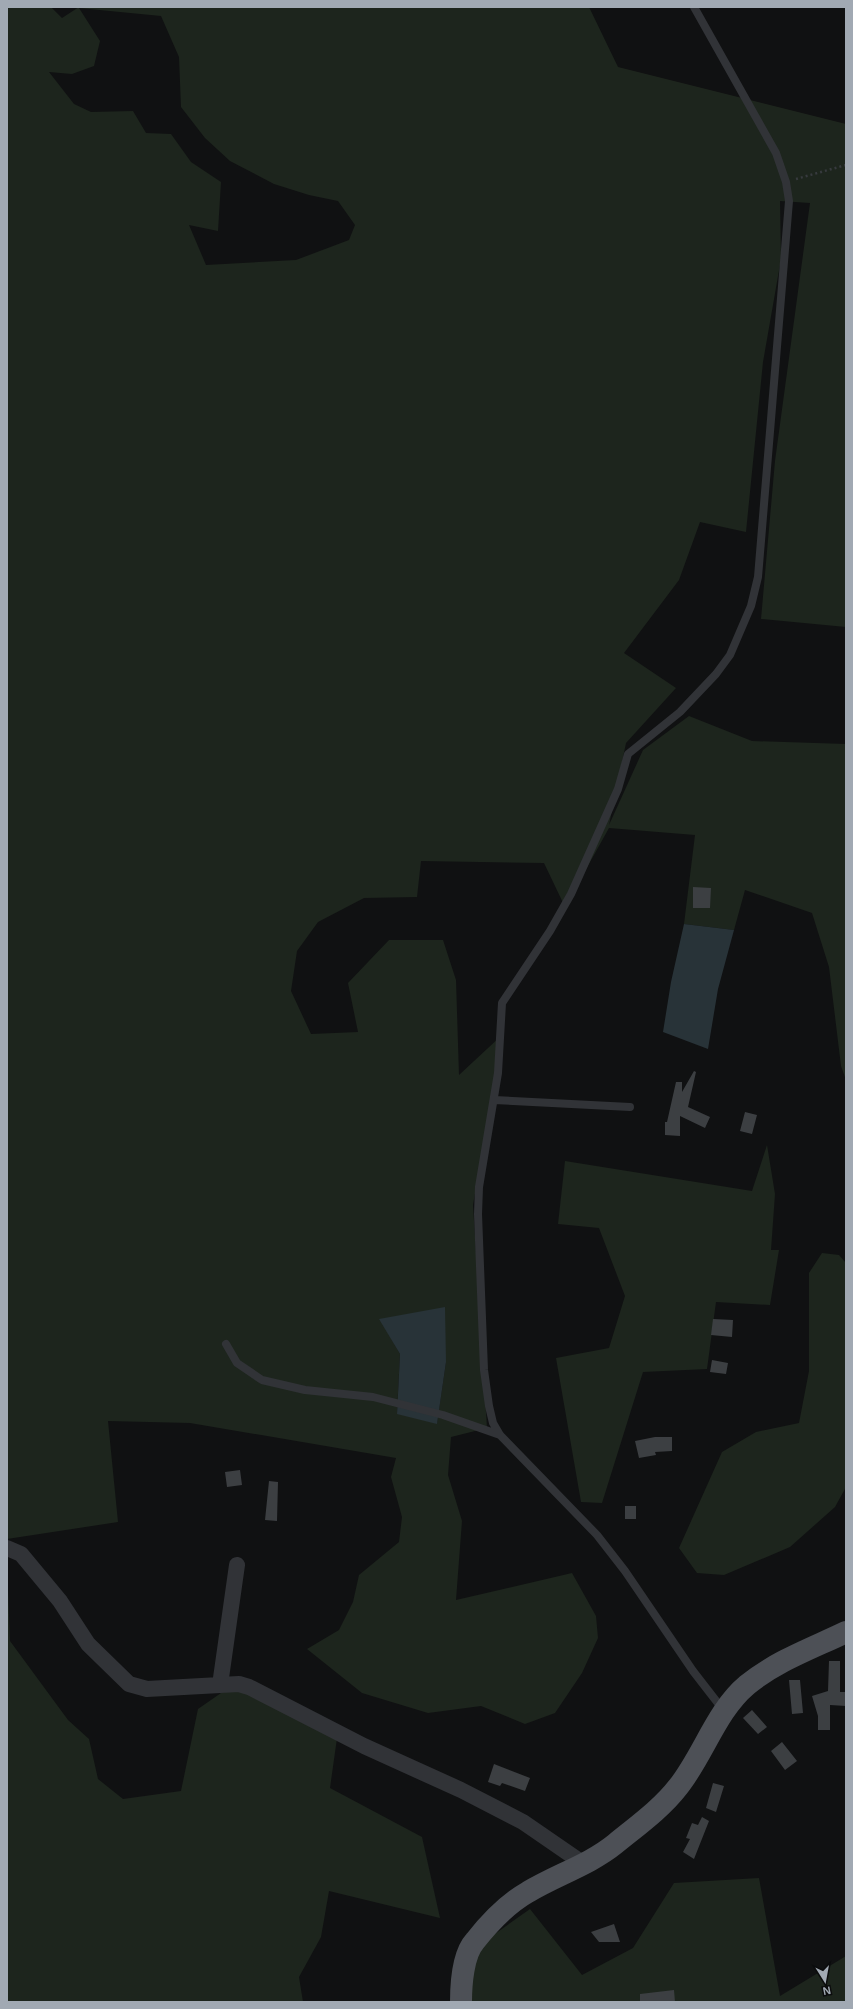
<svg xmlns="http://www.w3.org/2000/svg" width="853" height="2009" font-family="Helvetica,sans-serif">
<rect width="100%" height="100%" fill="#101112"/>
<path fill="#1d251d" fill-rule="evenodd" d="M7,7H51L62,18L79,7H589L618,67L846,124V627L761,619L775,461L810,203L780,201L781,259L763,362L746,532L700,522L679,580L624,653L676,688L626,743L609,825L643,750L689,716L752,741L846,744V1080L841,1066L829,967L812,913L745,890L734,930L684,924L695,835L609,828L565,907L544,863L421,861L417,897L364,898L318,922L297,951L291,991L311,1034L358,1032L348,983L389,940H443L456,980L459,1075L502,1035L473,1205L487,1428L451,1437L448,1475L462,1521L456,1600L572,1573L596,1616L598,1638L582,1673L555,1713L525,1724L481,1706L428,1713L362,1693L307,1649L339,1630L353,1602L359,1575L399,1542L402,1517L391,1477L396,1458L190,1423L108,1421L118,1522L7,1539ZM79,8L161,16L179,57L181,107L205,138L230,161L274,184L309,195L338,201L355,225L349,240L296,260L206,265L189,225L218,231L221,182L191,162L171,134L146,133L133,111L91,112L74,104L49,72L72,74L94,66L100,41ZM380,1319L446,1362L437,1423L397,1413L400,1354Z
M767,1145L775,1194L771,1250H779L770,1305L716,1302L707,1369L643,1372L602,1503L581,1502L556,1358L609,1348L625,1296L599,1228L558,1224L565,1161L752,1191Z
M822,1253L839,1255L846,1263V1487L835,1507L790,1547L724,1575L697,1573L679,1548L722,1452L756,1432L799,1423L809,1371V1273Z
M7,1562L10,1641L68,1720L89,1739L98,1779L123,1799L181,1791L198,1709L221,1693L243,1688L338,1731L330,1788L422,1837L440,1918L329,1891L321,1937L299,1977L303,2002H7Z
M759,1878L780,1996L846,1956V2002H470L475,1948L530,1909L582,1975L633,1948L674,1883Z"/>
<path fill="#283338" d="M684,924L734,930L718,989L708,1049L663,1032L671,982Z
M445,1307L446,1362L437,1424L397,1414L400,1354L379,1319Z"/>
<path fill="#3c3f42" d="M693,887L711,888L710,908H693Z
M694,1071L696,1072L688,1107L710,1117L705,1128L680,1116V1136L665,1135V1122H667L676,1082H682V1092Z
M745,1112L757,1115L752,1134L740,1131Z
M713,1319L733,1320L732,1337L711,1335Z
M712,1360L728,1363L726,1374L710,1372Z
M655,1437H672V1451L655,1452L656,1455L639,1458L635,1441Z
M240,1470L242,1485L227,1487L225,1472Z
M269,1481L278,1482L277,1521L265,1520Z
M625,1506H636V1519H625Z
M829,1661H840V1692H846V1706L830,1705V1730H818V1716L812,1696L828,1691Z
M789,1680H800L803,1713L792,1714Z
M752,1710L767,1727L758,1734L743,1718Z
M782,1742L797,1761L785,1770L771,1751Z
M494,1764L530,1778L525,1791L502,1783L500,1786L488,1782Z
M713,1783L724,1786L716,1812L706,1808Z
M702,1817L709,1821L694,1859L683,1852L690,1839L686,1838L692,1823L698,1825Z
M614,1924L620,1942H599L591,1932Z
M674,1990L675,2002H640V1994Z"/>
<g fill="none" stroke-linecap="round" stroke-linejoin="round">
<path stroke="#373a3e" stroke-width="2.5" stroke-dasharray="2 3" stroke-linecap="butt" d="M796,179L846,165"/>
<path stroke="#313337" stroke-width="8" d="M694,7L776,153L786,182L789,201L758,577L751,606L730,655L716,674L680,712L628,754L618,789L571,894L550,931L502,1003L498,1073L479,1187L478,1214L484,1370L489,1406L493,1423L500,1435L597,1535L625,1571L693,1671L724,1711
M494,1100L630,1107
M226,1344L237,1363L262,1380L305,1390L373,1397L443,1415L500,1435"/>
<path stroke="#313337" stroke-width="16" d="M7,1548L21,1554L60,1601L88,1644L129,1684L147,1689L220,1685L239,1684L249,1687L364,1746L461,1790L523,1822L584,1864
M220,1685L237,1565"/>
<path stroke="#4d5056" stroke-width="22" d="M461,2002C461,1985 463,1954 475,1941C490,1922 507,1904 528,1892C556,1875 589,1865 615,1844C637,1826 661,1809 678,1787C703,1756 716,1711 747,1685C776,1661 813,1648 846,1632"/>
</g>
<rect width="853" height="2009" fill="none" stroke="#a1a9b3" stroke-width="16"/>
<g transform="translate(825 1981) rotate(169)" stroke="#0b0c0d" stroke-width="3" paint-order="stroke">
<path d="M0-3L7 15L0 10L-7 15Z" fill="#a1a9b3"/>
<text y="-6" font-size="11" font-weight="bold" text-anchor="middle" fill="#a1a9b3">N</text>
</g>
</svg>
